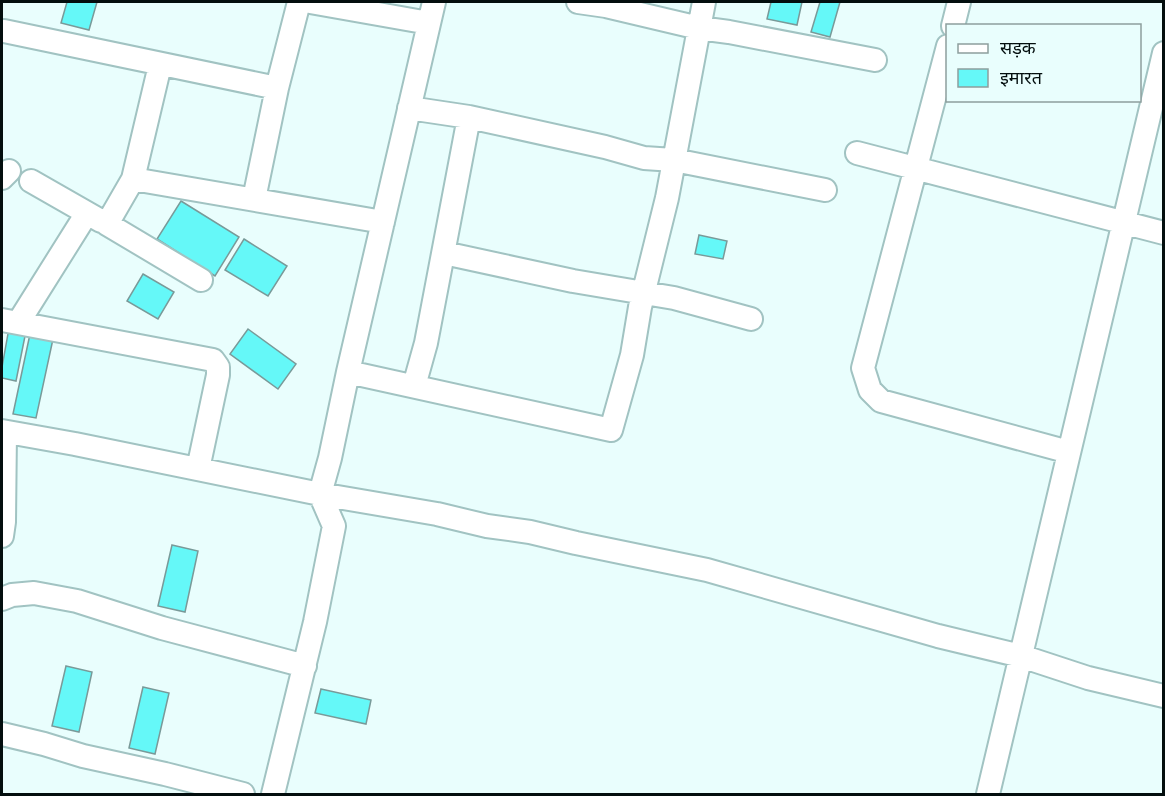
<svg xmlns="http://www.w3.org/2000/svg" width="1165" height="796" font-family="Helvetica,'Noto Sans Devanagari',sans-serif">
<rect width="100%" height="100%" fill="#e9fefd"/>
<path fill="#65f8f8" stroke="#799a99" stroke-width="1.5" d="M67,2H97L89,30L61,23Z
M771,2H802L797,25L767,19Z
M820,2H840L830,37L811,32Z
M181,201L239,237L215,276L157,239Z
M699,235L727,241L723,259L695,254Z
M244,239L287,266L268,296L225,270Z
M143,274L174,292L158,319L127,301Z
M9,328L26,331L16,381L2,378V367Z
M248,329L296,364L278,389L230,354Z
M30,334L53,339L36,418L13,414Z
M172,545L198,551L185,612L158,606Z
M66,666L92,672L79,732L52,726Z
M143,687L169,693L155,754L129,748Z
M321,689L371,700L366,724L315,713Z"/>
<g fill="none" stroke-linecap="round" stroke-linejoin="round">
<defs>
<path id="street" d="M310,2L429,23
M578,2L606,6L699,28L729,32L875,60
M953,26L959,2
M4,31L277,88
M948,46L863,368L870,390L881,401L1069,452
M409,108L469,117L605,147L644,158L674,160L825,190
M857,153L1164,233
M2,178L9,171
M133,179L160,65
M31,181L101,221
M254,199L277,88L299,2
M444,253L573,281L674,298L751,319
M201,280L107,224L133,179L383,222
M2,320L213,360L218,367V375L198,469
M18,323L87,213
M348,372L434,2
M414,386L426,343L469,117
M2,431L75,444L320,494L330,458L348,372L611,430L632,355L640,307L667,198L704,2
M2,536L4,522L5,432
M2,599L12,595L34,593L77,601L162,628L305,666
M2,734L44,744L83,756L165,774L243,794
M273,794L315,622L334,526L320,494L437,514L487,526L530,532L576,543L707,570L938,636L1021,656L1088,678L1164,696
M988,794L1164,53"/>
</defs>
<use href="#street" stroke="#a1c3c2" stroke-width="26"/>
<use href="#street" stroke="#fff" stroke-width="22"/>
</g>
<rect width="1165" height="796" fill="none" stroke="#030e0e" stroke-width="6"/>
<rect x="946" y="24" width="195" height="78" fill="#e9fefd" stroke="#8d9e9d" stroke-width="1.5"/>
<rect x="958" y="44" width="30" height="9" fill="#ffffff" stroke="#8d9e9d" stroke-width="1.5"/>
<text x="1000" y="54" font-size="18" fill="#030e0e">सड़क</text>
<rect x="958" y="69" width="30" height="18" fill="#65f8f8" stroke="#8d9e9d" stroke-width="1.5"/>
<text x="1000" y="84" font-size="18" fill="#030e0e">इमारत</text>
</svg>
